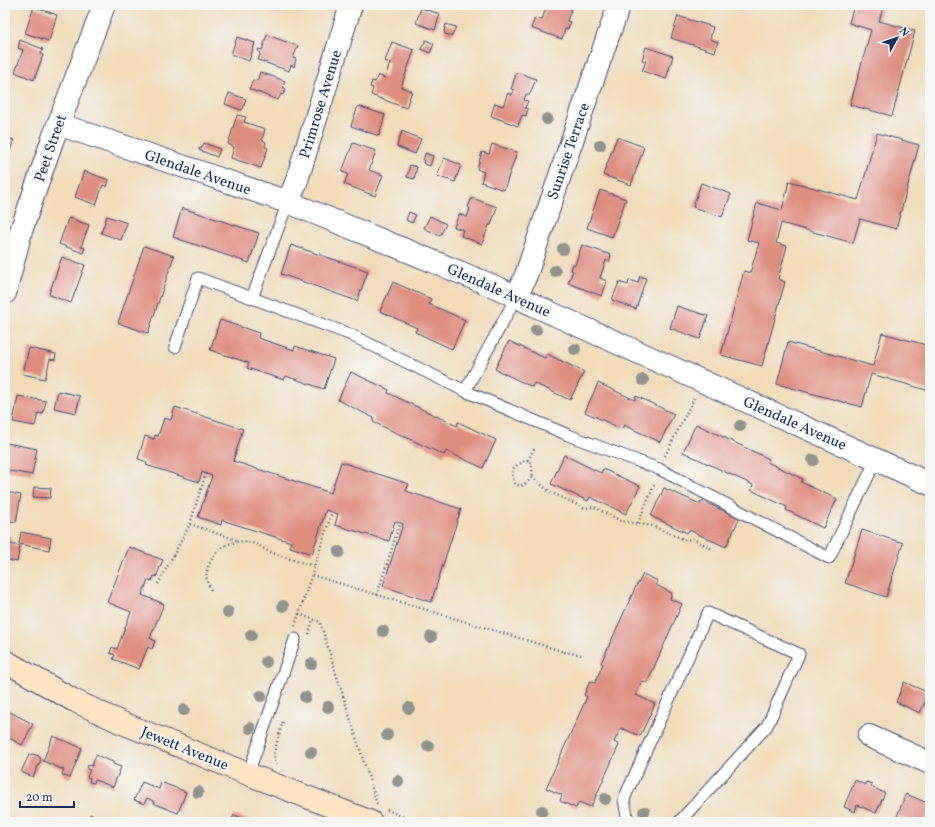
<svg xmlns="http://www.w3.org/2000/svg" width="935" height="827" font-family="Vollkorn,serif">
<rect width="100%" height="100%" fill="#f6f6f2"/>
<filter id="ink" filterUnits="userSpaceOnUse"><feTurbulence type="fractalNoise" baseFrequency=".025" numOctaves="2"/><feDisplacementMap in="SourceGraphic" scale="8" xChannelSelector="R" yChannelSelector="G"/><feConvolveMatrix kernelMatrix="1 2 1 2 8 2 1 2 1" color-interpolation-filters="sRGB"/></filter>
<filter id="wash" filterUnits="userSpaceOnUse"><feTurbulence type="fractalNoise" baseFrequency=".012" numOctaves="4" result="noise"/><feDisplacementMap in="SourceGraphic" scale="16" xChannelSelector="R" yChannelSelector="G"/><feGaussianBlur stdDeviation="0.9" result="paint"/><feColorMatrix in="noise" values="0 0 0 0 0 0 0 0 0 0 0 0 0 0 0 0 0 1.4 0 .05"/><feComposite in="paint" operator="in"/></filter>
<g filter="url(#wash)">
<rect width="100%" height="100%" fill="#f1dbbb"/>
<g id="blocks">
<path fill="#de8d81" d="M547,5H567L572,7L567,21L570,22L568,29H565L562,39L531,28L535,18L542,20Z
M854,5H884L879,21L915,31L892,116L850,105L871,30L849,23Z
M34,7L57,15L49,41L25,33Z
M421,8L440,14L435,30L416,23Z
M678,16L713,27L710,39L718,42L715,52L671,38Z
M446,24L456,27L452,36L445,34L444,31Z
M267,35L298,46L293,58L296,59L294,67L291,65L289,71L258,60L260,55L258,49L262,50Z
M237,37L255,43L249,61L231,54Z
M20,40L43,49L41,54L43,55L34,80L15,72L23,50L18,48Z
M426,40L434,44L430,53L421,49Z
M392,42L414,50L401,87L412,91L406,108L371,95L373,88L370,87L372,81L375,82L378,75L385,78L390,63L385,61Z
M646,47L673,56L666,79L642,71L646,61L642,60Z
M260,72L285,81L283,87L286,89L283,95L281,94L278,100L249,89L253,80L257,81Z
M517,72L536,79L529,96L526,94L524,100L528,101L525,108L528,109L526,116L522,115L518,126L491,116L495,103L503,106L508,93L512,95L514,90L511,89Z
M229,93L246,99L243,109L241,110L225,104Z
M358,106L385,115L379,136L351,126Z
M237,115L246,117L244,122L265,129L262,140L266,142L265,147L268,148L261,168L231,158L234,147L228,144Z
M402,131L421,139L415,154L398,147L397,145Z
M877,133L919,145L896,229L860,219L853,243L781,223L776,243L787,246L778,279L785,282L762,366L721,355L744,271L750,273L759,243L747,240L757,203L782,210L789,181L858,200Z
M5,137L14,140L5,164Z
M617,137L644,147L631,185L603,175Z
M204,143L220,149L217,157L199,150V148L201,149Z
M353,143L376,151L369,170L383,175L375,196L344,184L348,174L342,172Z
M492,144L517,152L504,190L481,182L484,172L477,169L482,152L489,154Z
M425,153L433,156L430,166L424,164L423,162Z
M444,158L461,165L455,182L437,176Z
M410,165L417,167L414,179L407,177Z
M84,171L109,180L107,187L103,185L96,205L75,197Z
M701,183L731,194L722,217L693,207Z
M600,190L626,199L612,237L587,228Z
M472,198L497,207L491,225H489L482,244L461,236L463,230L454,227L459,214L467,217L470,209L468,207Z
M182,208L259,233L249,263L173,237Z
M409,212L416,215L412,223L406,220Z
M107,216L127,223L121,240L101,233Z
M430,216L446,224L440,236L424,228Z
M69,218L89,225L81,247L85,248L83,253L59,244L68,219Z
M291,245L368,271L357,301L281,274Z
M582,245L611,255L609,262L606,260L600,278L607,281L602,296L568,283L573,271L571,270L573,264L575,265Z
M144,246L174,256L148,333L118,323Z
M62,257L85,265L71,303L50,295L49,294Z
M640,276L646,278L636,309L612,300L619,282L628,285L629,280L638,283Z
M393,282L431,299L429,304L465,320L452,349L415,332L417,328L380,311Z
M677,306L708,316L700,339L670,328Z
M220,320L259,333L258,338L294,350L295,346L334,359L324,389L286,376L284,380L247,368L249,363L210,350Z
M882,333L930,346V391L871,374L862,407L777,384L788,342L873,366Z
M509,341L545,358L547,354L584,372L570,400L534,383L532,387L495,369Z
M29,348L56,354L55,360L50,359L45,379L23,374Z
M351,372L389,390L388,393L457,426L458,422L496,440L483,468L446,451L444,455L373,422L374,418L338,400Z
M598,383L635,400L636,396L674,414L660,442L624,425L622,429L585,412Z
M58,391L80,396L76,413L54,408Z
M18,396L46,401L43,414L38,413L35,426L13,422Z
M175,407L243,429L233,461L331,493L341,462L409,484L406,491L461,509L431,602L383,586L403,524L395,521L389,541L335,525L338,514L326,510L312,554L290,547L291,542L222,520L221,525L198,517L212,476L202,472L199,482L146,465L147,462L138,459L145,436L154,439L155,435L158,436L164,418L171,420Z
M696,424L769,459L767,462L803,479L801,482L837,499L823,528L786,510L787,507L751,490L753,485L683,452Z
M7,443L37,449L32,475L5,470V451Z
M564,455L601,473L603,469L640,486L626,514L590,497L588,501L551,484Z
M34,487L51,488L50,498L33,497Z
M664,488L700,504L702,501L738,517L739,519L726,547L689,530L687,533L651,516Z
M5,492L21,495L16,522L5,520Z
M862,530L903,543L886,597L845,583Z
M21,532L51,538L49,550L19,544Z
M5,537L11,538L10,544L20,546L17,562L7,560L6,565H5Z
M129,547L163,560L156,577L154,576L152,581L148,580L142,595L164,604L150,638L155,641L152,649L148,647L139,669L113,659L115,655L110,653L112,647L117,649L131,612L107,602Z
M643,574L658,581L656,585L672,593L670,599L682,604L647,683L642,681L636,695L655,704L640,736L621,728L614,742L619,745L591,807L579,802L576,808L560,801L562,795L546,788L587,697L584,695L590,681L595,683L603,664L601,663L637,584H638Z
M904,682L929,693L920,713L896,702Z
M8,711L33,724L22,745L7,737L5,740V718Z
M53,736L82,748L70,778L62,775L64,770L43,761Z
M33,754L39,756L41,760L33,777L21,772L29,755Z
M96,755L113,762V764L121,767L113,787L95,780L94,783L89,782L90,778L87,777L90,770L87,769L88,765L92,766Z
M855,780L865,785L866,782L872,784L871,787L885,793L876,813L857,805L855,812L844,807Z
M142,782L159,789L161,782L186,792L178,813L155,804L153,801L147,798L144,804L134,800Z
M906,794L930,804V809L925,822H912L897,816Z
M90,814L100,819L99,822H87Z
M234,815L252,822H231Z"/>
</g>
</g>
<g filter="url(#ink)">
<use href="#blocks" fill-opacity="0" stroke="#3b496c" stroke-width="1"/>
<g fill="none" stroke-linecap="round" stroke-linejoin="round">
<defs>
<path id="service" d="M252,298L288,202
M175,347L198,278L349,334L465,391L517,296
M465,391L568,435L659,469L829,558L876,460
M248,774L295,639
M628,822L624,799L708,613L799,654L767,726L679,822"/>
<path id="minor" d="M58,124L288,202L498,288L540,308L930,484
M288,202L296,183L351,5
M5,293L21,231L52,141L104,5
M517,296L526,275L591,85L619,5
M869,736L930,763"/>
<path id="secondary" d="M5,661L73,700L120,722L248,774L371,822"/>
</defs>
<use href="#service" stroke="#3b496c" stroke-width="13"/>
<use href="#minor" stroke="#3b496c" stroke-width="24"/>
<use href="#secondary" stroke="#3b496c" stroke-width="24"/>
<path stroke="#3b496c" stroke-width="2.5" stroke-dasharray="1 3" stroke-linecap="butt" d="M665,456L694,398
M528,460C524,461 523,462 519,464C509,470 512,474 515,484L521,486C534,478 534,478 531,463L528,460L534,449
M532,477L550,492L584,508L594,507L621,521L653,526L685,540L693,539L712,549
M638,523L655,483
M190,524L239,541
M312,575L565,652L582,655
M158,584L186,532L190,524L206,473
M211,590C205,579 205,572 211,561C219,543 240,537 258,545C262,547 266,551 271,552C285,558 300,562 315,566
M377,595L400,523
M299,614L320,622L377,804
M295,626L332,512
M309,634L313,619
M277,765L274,758V753L283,721
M387,810L416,822"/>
<use href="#service" stroke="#fff" stroke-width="11"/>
<use href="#minor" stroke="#fff" stroke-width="22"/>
<use href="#secondary" stroke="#ffe4c6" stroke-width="22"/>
</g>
<g fill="#93938b">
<circle cx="547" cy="119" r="6"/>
<circle cx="600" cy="145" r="6"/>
<circle cx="563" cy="249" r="6"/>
<circle cx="555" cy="271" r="6"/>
<circle cx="536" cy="330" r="6"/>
<circle cx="575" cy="349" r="6"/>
<circle cx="643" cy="380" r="6"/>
<circle cx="740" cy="426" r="6"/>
<circle cx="813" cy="460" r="6"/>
<circle cx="339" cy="552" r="6"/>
<circle cx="283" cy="606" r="6"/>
<circle cx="228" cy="612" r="6"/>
<circle cx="383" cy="631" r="6"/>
<circle cx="251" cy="635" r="6"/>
<circle cx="431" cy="637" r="6"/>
<circle cx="266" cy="662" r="6"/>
<circle cx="311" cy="664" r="6"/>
<circle cx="261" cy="696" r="6"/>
<circle cx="305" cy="697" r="6"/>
<circle cx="328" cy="707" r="6"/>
<circle cx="409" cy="708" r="6"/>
<circle cx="184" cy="710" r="6"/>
<circle cx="250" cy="728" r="6"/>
<circle cx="387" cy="735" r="6"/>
<circle cx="428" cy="746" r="6"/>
<circle cx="311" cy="752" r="6"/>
<circle cx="398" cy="781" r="6"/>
<circle cx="198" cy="792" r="6"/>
<circle cx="605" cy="799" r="6"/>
<circle cx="542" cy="811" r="6"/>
<circle cx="644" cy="812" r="6"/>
</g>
</g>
<g text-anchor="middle" stroke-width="4" stroke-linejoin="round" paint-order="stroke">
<g font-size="15" fill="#1b2f5e" stroke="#f6f6f2">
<text transform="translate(320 104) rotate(-73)" y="5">Primrose Avenue</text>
<text transform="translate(50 148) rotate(-71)" y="5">Peet Street</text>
<text transform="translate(568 151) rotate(-71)" y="5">Sunrise Terrace</text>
<text transform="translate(198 172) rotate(19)" y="5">Glendale Avenue</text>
<text transform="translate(499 290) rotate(24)" y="5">Glendale Avenue</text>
<text transform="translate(795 423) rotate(24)" y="5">Glendale Avenue</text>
<text transform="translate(185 748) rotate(22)" y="5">Jewett Avenue</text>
</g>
</g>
<rect width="935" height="827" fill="none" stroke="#f6f6f2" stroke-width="20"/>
<g transform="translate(897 38) rotate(50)" stroke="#f6f6f2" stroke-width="3" paint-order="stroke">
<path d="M0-3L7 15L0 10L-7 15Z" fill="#1b2f5e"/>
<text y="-6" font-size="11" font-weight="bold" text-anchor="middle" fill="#1b2f5e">N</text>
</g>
<path d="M20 801v6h54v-6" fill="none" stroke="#1b2f5e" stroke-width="2"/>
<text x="26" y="801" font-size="12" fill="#1b2f5e" stroke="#f6f6f2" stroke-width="3" paint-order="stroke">20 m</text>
</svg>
